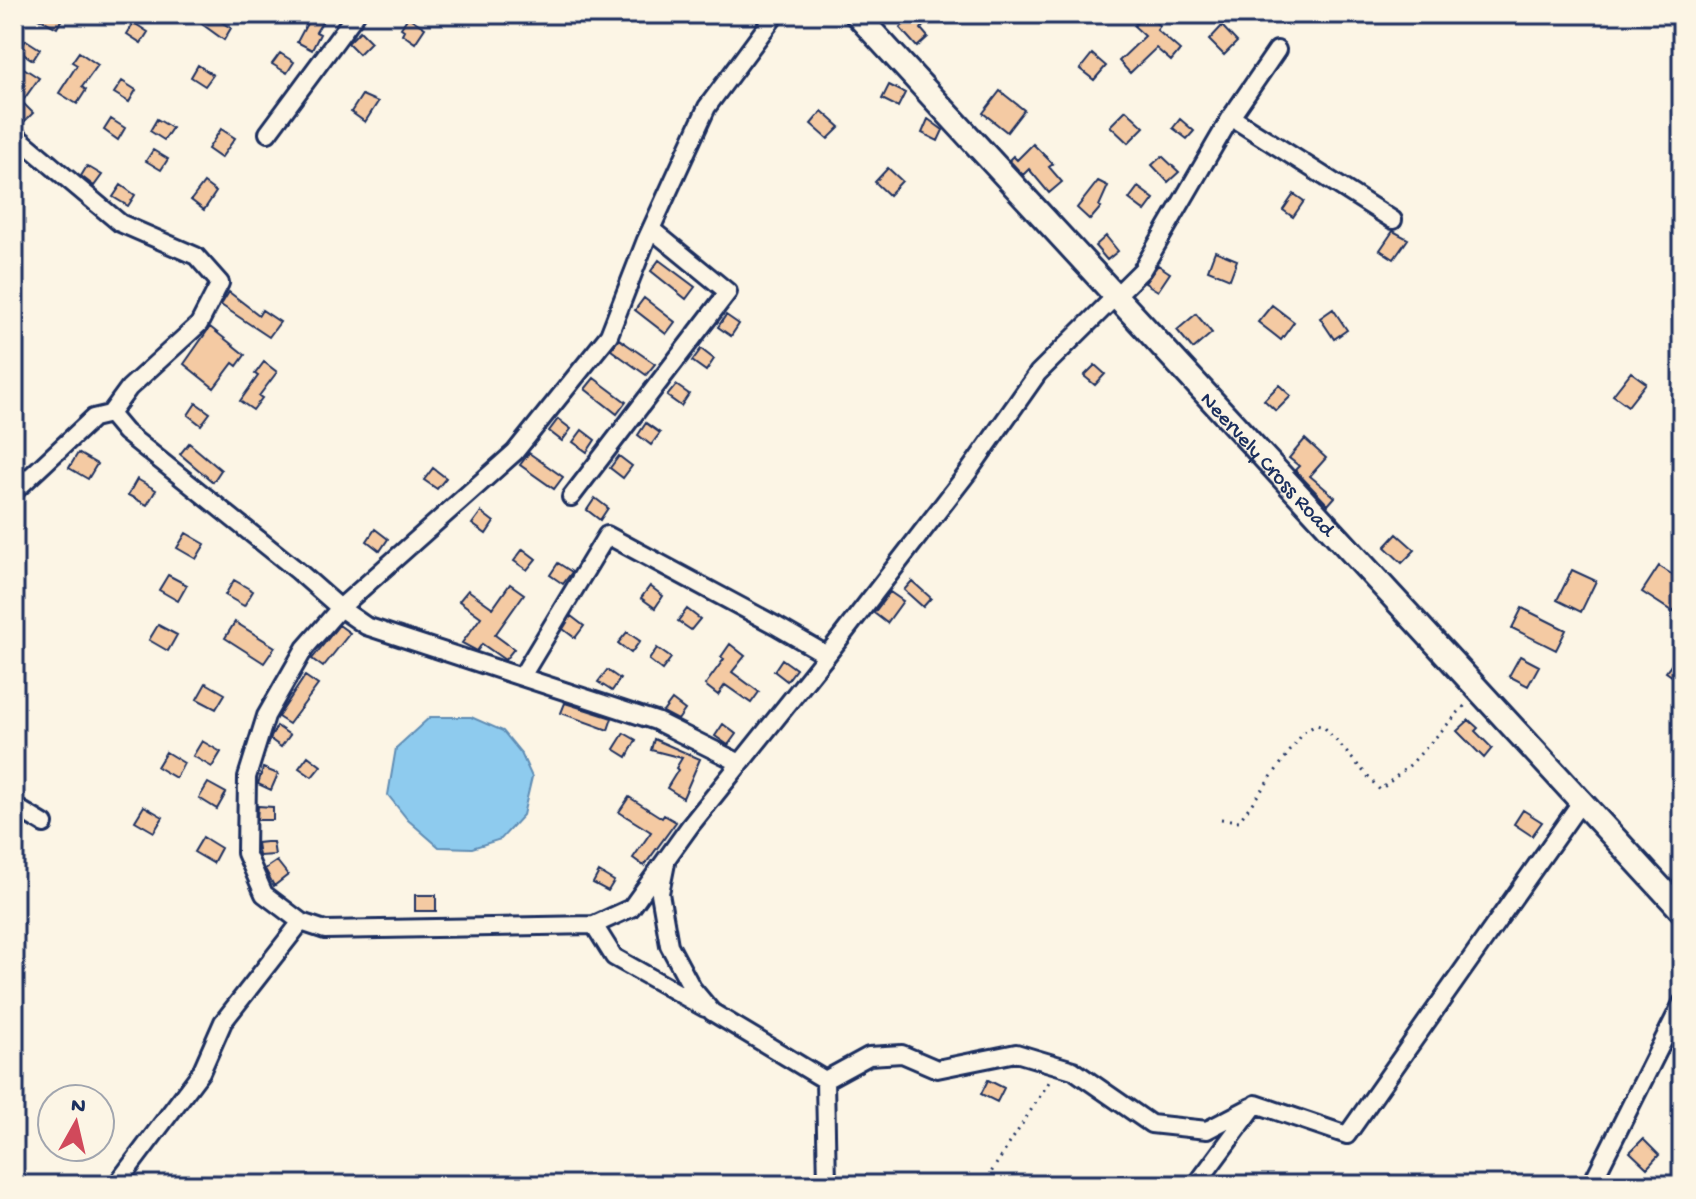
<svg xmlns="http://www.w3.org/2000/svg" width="1696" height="1199" font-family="'Gochi Hand',sans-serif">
<rect width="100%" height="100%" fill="#fcf5e5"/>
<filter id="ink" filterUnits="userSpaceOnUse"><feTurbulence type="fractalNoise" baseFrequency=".0125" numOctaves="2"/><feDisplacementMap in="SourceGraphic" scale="16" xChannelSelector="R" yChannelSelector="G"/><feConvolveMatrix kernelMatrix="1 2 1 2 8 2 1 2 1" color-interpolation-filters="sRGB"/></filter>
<g filter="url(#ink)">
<path fill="#8ecbee" stroke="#608db4" stroke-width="2" d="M430,717H471L503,731L521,753L532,777L523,815L501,839L472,848L439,847L408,820L388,795L396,748Z"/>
<path fill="#f4caa3" stroke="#1b2f5e" stroke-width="2" d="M31,14H65L57,28Z
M188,14H208L231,28L224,40Z
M312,14H327L316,32L320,34L312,50L297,42Z
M915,14H932L921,29L928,37L917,47L900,28Z
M1144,14L1160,26L1157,30L1180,50L1171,61L1156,48L1130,73L1119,61L1145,36L1134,26Z
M408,17L425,28L415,43L402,34L404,30L401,28Z
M134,23L148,32L141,43L127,34Z
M1222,26L1237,42L1224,55L1209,40Z
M360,31L371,42L359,54L348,43Z
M26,40L40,49L33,60L19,51Z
M79,52L98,65L82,87L86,90L77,104L59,93L77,65L72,62Z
M280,53L294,62L287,73L272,64Z
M1092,54L1106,66L1094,80L1080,69Z
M19,65L39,78L22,102L33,113L21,125L14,123V71Z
M198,65L213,75L205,86L191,77Z
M122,81L136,90L129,102L114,93Z
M889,85L905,93L898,107L882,99Z
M1000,91L1024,110L1007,132L983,113Z
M362,95L378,102L365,122L351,112Z
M1126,110L1144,127L1128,143L1110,126Z
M822,111L840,127L828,139L811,124Z
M111,119L125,128L118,140L104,130Z
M157,119L172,128L164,140L150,131Z
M928,119L943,130L938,141L922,133Z
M1180,119L1194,131L1187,139L1173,128Z
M221,129L235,138L221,158L208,149Z
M1033,144L1053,164L1049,167L1062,182L1049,193L1029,169L1023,175L1009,160L1013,156L1017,160Z
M153,150L168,159L161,170L146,161Z
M1162,156L1179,172L1168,182L1152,165Z
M87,166L102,175L94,186L81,176Z
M888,168L902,181L889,195L875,182Z
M1098,181L1108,186L1099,206L1101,207L1090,220L1077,208Z
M204,183L216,192L204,210L191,200Z
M121,185L135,195L128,206L113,197Z
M1138,187L1154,199L1145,211L1129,199Z
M1294,194L1304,201L1293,217L1283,210Z
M1393,231L1408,239L1394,259L1380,250Z
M1106,236L1118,251L1107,260L1095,246Z
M1215,251L1237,260L1230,279L1208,270Z
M659,260L695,287L686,299L651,271Z
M1158,265L1170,273L1158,291L1145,283Z
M229,292L259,315L262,310L280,322L269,337L221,305Z
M644,298L675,322L666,334L635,310Z
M1272,305L1294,322L1281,340L1258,322Z
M1333,309L1347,330L1334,339L1320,318Z
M1196,314L1212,333L1193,349L1177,330Z
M726,315L739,324L731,336L718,327Z
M210,327L245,355L237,366L233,363L214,388L184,364Z
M619,339L655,364L646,375L611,350Z
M701,349L714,359L706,371L692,361Z
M264,362L277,372L259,396L262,398L253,410L240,401L258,376L255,374Z
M1095,365L1105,374L1095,385L1084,376Z
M1631,372L1646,383L1628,406L1613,395Z
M594,378L626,402L617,414L585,389Z
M676,385L689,394L681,406L667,396Z
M1279,385L1291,396L1276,411L1264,400Z
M196,403L210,413L201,425L188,415Z
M558,419L571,429L562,441L549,431Z
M646,423L660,433L651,445L638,435Z
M582,430L595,440L587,452L573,442Z
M1305,439L1326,458L1310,476L1335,497L1328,505L1295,470L1299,466L1289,458Z
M189,443L221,470L213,482L180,454Z
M78,453L97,464L88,479L69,468Z
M529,453L563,477L554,489L520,465Z
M619,456L632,466L623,478L610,468Z
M433,468L446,478L437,489L424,480Z
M137,479L156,490L147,505L128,495Z
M595,498L608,508L600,520L587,510Z
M481,512L494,522L486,534L472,524Z
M375,529L388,539L380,551L367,541Z
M186,533L205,544L196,559L177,548Z
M1397,534L1415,550L1402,563L1385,547Z
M523,549L536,559L527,570L514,561Z
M558,563L572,572L563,584L550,575Z
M1659,566L1682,581V598L1673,612L1642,592Z
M1572,570L1596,581L1581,612L1557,600Z
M168,575L187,585L178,601L159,590Z
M234,580L253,591L244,606L225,595Z
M912,581L931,598L923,607L904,590Z
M510,584L524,594L495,635L514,649L505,660L482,644L477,651L462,643L481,617L459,601L468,590L493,608Z
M650,586L663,596L655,608L641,598Z
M890,592L903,601L887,623L874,613Z
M1522,608L1566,630L1556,650L1512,628Z
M687,609L700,619L691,630L678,621Z
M571,616L584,626L575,638L563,629Z
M235,622L275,647L264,663L225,638Z
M158,625L177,635L168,651L149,640Z
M339,625L350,633L323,667L312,659Z
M627,632L640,641L631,653L618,643Z
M730,644L745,656L732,672L759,692L751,703L725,685L718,695L705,685L724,659L721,657Z
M657,648L671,658L662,670L649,660Z
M1682,650V683L1666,672Z
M1520,656L1539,666L1528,686L1509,676Z
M782,659L796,669L787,681L774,671Z
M607,670L620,679L612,691L598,682Z
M305,676L318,685L289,724L278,717Z
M206,683L225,694L216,709L197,699Z
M672,700L685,710L678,720L663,712Z
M565,703L612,718L608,730L561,713Z
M1469,720L1478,728L1475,731L1492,748L1484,758L1457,731Z
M723,724L736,734L728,745L715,736Z
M277,726L290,735L281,747L270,739Z
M624,733L636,740L627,757L614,749Z
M654,739L700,759L683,798L667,788L678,770L676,768L682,758L651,750Z
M202,741L221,752L212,767L193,756Z
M166,752L184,763L176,778L157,767Z
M308,756L321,766L312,777L299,768Z
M263,768L278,774L271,790L258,784Z
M208,783L226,793L217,809L199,798Z
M629,797L662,818L664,815L676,822L644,866L633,858L651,832L619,812Z
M144,806L163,817L154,832L135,821Z
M258,806L273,807V820H257Z
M1523,810L1542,822L1532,836L1514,824Z
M203,837L221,848L213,863L194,852Z
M266,842H273L275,855L259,856L257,843Z
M277,861L288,875L274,886L265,869Z
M599,872L614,881L608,891L593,883Z
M415,895H436V911H415Z
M988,1080L1004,1088L997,1102L981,1094Z
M1643,1139L1659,1155L1647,1168L1630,1152Z"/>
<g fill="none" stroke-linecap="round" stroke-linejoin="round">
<defs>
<path id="minor" d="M776,14L707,107L646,240L609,335L515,452L340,608L305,648L266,716L247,777L246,853L264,894L301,922L325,930L594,925L631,908L690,826L827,655L969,471L1038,373L1142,270L1231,117L1277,50
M1231,117L1393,220
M268,133L356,14
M14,134L120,223L196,256L220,283L199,324L129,388L110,414L125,432L298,571L340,608L366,626L656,721L740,763
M14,492L93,418L110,414
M571,497L728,292L651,229
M522,676L607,535L775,625L827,655
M14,806L44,824
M666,863L660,893L669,945L692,988L712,1012L825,1080L827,1185
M594,925L614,957L705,1008
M825,1080L869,1056L902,1054L937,1069L1016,1053L1073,1070L1151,1124L1207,1130L1251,1107
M116,1185L201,1072L223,1022L301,922
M1196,1185L1256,1104L1347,1135L1581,802
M1591,1185L1682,1003"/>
<g id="tertiary">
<path id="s1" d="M856,14L1682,911"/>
</g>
</defs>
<use href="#minor" stroke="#1b2f5e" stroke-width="22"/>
<use href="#tertiary" stroke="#1b2f5e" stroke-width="28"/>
<path stroke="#1b2f5e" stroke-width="3" stroke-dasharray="2 6" stroke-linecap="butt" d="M1221,819L1239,821L1304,732L1316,725L1324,727L1380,790L1411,764L1468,702
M983,1185L1051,1079"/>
<use href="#minor" stroke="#fcf5e5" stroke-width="16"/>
<use href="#tertiary" stroke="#fcf5e5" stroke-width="22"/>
</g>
</g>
<g text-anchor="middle" stroke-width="8" stroke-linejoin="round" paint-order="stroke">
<g font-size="22" fill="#1b2f5e" stroke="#fcf5e5">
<text dy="8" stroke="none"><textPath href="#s1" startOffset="610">Neervely Cross Road</textPath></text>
</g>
</g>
<rect width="1696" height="1199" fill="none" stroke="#fcf5e5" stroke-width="48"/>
<rect x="24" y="24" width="1648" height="1151" fill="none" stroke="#1b2f5e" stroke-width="3" filter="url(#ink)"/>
<g transform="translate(76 1123) rotate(8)"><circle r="38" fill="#fcf5e5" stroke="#a2a6af" stroke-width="2"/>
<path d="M0-6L14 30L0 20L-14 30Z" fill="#d1495b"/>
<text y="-12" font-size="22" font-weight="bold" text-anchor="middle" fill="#1b2f5e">N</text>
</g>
</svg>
